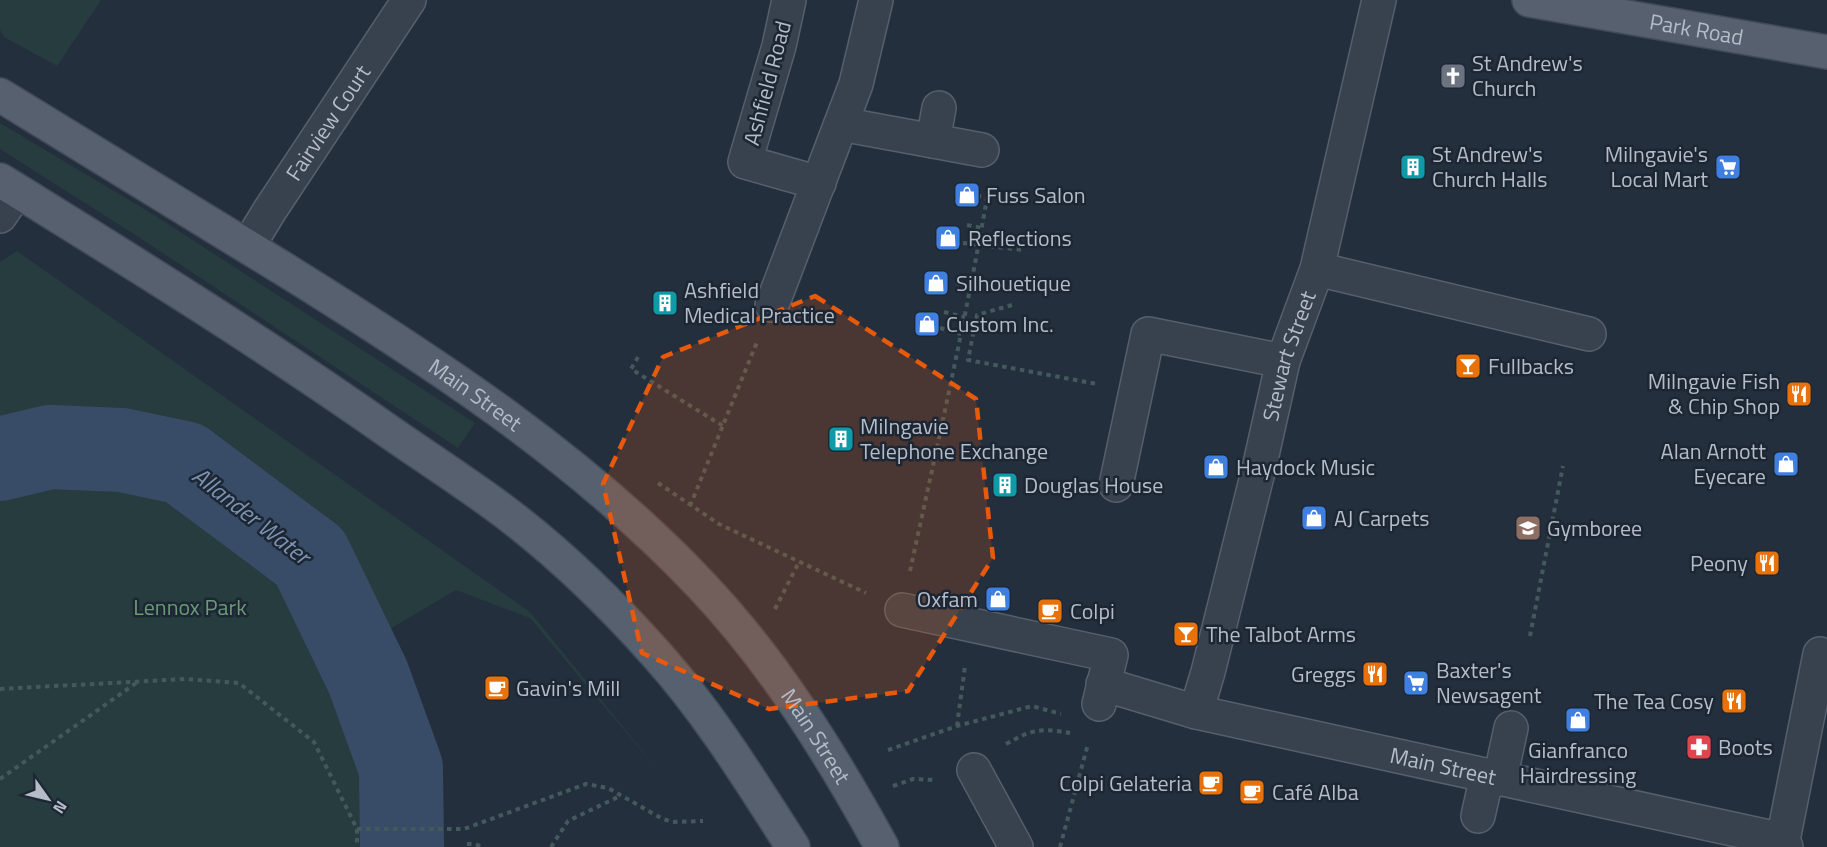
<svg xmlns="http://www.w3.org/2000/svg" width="1827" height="847" font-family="'Titillium Web',sans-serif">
<rect width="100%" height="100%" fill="#242f3e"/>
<path fill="#263c3f" d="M0,0H101L57,66L4,37L0,30Z
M0,123L154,215L475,423L458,448L137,236L0,149Z
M17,251L530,612L662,775L530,618L456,590L378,636L436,847H0V262Z"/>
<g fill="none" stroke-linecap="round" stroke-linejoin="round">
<path stroke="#394c67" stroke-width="84" d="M0,459L50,447L122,450L184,463L310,557L368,677L401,768L402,847"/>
<defs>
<g id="minor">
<path d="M789,0L779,46L745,162L819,183"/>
<path d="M841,124L982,150"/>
<path d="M933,141L939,108"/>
<path d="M0,216L17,191"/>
<path id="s1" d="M248,246L270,210L409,0"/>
<path d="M1317,269L1589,334"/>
<path d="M772,305L856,84L876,0"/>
<path d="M1116,485L1148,334L1283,361"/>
<path d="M902,610L1111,655L1099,704"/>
<path id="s2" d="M1103,684L1196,712L1783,840"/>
<path id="s3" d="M1196,712L1208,672L1260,464L1283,361L1317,269L1379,0"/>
<path d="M974,770L1016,847"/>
<path d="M1500,779L1511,728"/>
<path d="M1478,816L1487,776"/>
<path d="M1786,847L1783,840L1820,654"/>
</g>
<g id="major">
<path id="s4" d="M1529,0L1827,52"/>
<path id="s5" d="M0,95C98,154 195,214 292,274C438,365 583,460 701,585C774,662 831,754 882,847"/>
<path d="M0,180C129,260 257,339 381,426C418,452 457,477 494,504C553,547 607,599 656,654C709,713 750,780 793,847"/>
</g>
</defs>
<use href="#minor" stroke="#565f6c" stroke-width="36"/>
<use href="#major" stroke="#414a57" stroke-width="36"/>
<path stroke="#44595c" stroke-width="4" stroke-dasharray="4.5 4.5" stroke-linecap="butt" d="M967,225L982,228
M963,243L1023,250
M956,283L971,287
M1012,305L977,315L968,360L1097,384
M944,312L965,317
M940,328L961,334
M638,357L631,369L723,426
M658,483L719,524L866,593
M690,506L757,342
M910,571C937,447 965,323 987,198L978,196
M775,609L799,562
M1530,636L1563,466
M0,689L186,679L239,683L314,742L357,829V847
M957,726L965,666
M1006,744C1033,729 1040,728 1070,733
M888,750L957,726L1032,706L1061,714
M0,779L139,681
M893,786L913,779L936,780
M357,829H464L586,784L608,788L661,818L672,822L703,821
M467,844H475L482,847
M551,847L568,821L620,796
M1060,847L1088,744"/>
<use href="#minor" stroke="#38414e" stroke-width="33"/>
<use href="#major" stroke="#56606e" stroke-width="33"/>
</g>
<path fill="#e8590c" fill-opacity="0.2" stroke="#e8590c" stroke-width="4.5" stroke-dasharray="12 8" stroke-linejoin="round" d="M815,296L976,399L993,558L908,691L769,709L642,653L603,484L663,357Z"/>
<defs>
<symbol id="church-square" viewBox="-11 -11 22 22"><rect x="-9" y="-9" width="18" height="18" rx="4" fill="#6b7280" stroke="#1d2633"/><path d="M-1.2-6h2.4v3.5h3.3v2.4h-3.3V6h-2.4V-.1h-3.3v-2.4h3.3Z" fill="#fff"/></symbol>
<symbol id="building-square" viewBox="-11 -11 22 22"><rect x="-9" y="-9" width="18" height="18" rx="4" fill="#0f9aa8" stroke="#1d2633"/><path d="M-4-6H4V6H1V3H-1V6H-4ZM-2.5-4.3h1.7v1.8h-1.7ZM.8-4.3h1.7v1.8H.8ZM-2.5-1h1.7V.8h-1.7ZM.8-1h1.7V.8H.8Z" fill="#fff"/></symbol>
<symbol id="supermarket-square" viewBox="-11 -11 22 22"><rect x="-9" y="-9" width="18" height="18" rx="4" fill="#3f7fe0" stroke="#1d2633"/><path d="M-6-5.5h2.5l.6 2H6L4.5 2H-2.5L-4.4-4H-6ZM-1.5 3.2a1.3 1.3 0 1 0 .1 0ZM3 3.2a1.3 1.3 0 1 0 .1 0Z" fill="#fff"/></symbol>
<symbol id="shop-square" viewBox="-11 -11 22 22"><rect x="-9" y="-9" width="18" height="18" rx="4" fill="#3f7fe0" stroke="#1d2633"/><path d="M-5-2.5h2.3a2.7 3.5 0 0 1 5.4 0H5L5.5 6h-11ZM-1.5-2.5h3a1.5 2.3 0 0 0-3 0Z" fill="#fff"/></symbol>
<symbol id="bar-square" viewBox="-11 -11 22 22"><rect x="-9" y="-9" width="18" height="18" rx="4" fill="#e8710a" stroke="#1d2633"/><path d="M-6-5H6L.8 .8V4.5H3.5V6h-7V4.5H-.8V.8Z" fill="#fff"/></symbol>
<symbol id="restaurant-square" viewBox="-11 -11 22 22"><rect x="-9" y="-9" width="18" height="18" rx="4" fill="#e8710a" stroke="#1d2633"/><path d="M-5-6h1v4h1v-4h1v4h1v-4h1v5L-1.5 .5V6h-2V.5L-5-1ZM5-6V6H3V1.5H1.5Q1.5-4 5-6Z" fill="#fff"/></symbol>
<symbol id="school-square" viewBox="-11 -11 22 22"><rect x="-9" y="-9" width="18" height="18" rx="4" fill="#8d6e63" stroke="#1d2633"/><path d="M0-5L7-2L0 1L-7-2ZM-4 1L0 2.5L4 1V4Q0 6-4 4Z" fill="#fff"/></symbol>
<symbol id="cafe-square" viewBox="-11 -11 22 22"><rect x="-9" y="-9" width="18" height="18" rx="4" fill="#e8710a" stroke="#1d2633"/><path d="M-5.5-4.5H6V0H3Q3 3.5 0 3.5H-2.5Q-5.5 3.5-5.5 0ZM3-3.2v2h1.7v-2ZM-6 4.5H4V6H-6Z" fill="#fff"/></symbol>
<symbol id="pharmacy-square" viewBox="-11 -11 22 22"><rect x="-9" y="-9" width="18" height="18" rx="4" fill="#e0444e" stroke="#1d2633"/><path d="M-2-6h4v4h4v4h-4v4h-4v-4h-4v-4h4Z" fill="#fff"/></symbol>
</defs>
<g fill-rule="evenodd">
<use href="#church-square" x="1438" y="61" width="30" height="30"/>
<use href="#building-square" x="1398" y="152" width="30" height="30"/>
<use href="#supermarket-square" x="1713" y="152" width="30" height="30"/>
<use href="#shop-square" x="952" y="180" width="30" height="30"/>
<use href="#shop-square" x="933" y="223" width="30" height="30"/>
<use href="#shop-square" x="921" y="268" width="30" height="30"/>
<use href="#building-square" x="650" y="288" width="30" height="30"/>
<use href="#shop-square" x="912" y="309" width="30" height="30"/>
<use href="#bar-square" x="1453" y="351" width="30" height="30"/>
<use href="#restaurant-square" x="1784" y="379" width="30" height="30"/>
<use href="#building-square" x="826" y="424" width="30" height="30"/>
<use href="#shop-square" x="1771" y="449" width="30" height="30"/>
<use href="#shop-square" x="1201" y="452" width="30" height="30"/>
<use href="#building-square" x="990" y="470" width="30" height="30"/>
<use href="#shop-square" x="1299" y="503" width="30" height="30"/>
<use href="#school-square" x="1513" y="513" width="30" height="30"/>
<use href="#restaurant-square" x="1752" y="548" width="30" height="30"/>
<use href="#shop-square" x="983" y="584" width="30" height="30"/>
<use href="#cafe-square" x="1035" y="596" width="30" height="30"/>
<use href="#bar-square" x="1171" y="619" width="30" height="30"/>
<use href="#restaurant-square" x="1360" y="659" width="30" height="30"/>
<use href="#supermarket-square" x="1401" y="668" width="30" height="30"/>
<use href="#cafe-square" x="482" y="673" width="30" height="30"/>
<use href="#restaurant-square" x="1719" y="686" width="30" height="30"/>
<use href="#shop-square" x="1563" y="705" width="30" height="30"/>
<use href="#pharmacy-square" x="1684" y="732" width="30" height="30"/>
<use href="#cafe-square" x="1196" y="768" width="30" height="30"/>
<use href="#cafe-square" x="1237" y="777" width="30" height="30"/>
</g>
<g text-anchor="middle" stroke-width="5" stroke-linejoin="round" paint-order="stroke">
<g font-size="22" fill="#b4bcc9" stroke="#1d2633">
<text dy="8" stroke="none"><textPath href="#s4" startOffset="170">Park Road</textPath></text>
<text transform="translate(767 83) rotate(-75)" y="8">Ashfield Road</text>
<text dy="8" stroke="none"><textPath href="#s1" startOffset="147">Fairview Court</textPath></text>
<text dy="8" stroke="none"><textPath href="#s3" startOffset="368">Stewart Street</textPath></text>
<text dy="8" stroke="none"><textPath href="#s5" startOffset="562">Main Street</textPath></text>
<text dy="8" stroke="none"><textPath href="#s5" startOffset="1048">Main Street</textPath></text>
<text dy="8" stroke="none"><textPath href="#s2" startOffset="350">Main Street</textPath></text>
</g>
<g font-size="22" fill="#b4bcc9" stroke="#1d2633" text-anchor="start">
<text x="1472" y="71">St Andrew's<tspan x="1472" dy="25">Church</tspan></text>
<text x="1432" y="162">St Andrew's<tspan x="1432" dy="25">Church Halls</tspan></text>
<text x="1708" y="162" text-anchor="end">Milngavie's<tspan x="1708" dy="25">Local Mart</tspan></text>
<text x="986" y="203">Fuss Salon</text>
<text x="968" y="246">Reflections</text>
<text x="956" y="291">Silhouetique</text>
<text x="684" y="298">Ashfield<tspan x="684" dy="25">Medical Practice</tspan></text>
<text x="946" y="332">Custom Inc.</text>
<text x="1488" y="374">Fullbacks</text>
<text x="1780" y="389" text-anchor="end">Milngavie Fish<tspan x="1780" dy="25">&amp; Chip Shop</tspan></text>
<text x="860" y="434">Milngavie<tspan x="860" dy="25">Telephone Exchange</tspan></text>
<text x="1766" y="459" text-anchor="end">Alan Arnott<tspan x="1766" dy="25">Eyecare</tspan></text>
<text x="1236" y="475">Haydock Music</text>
<text x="1024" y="493">Douglas House</text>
<text x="1334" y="526">AJ Carpets</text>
<text x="1547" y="536">Gymboree</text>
<text x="1748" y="571" text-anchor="end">Peony</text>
<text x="978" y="607" text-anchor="end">Oxfam</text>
<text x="1070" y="619">Colpi</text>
<text x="1206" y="642">The Talbot Arms</text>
<text x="1436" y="678">Baxter's<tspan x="1436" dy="25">Newsagent</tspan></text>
<text x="1356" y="682" text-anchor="end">Greggs</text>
<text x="516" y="696">Gavin's Mill</text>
<text x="1714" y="709" text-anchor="end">The Tea Cosy</text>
<text x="1718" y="755">Boots</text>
<text x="1578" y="758" text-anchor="middle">Gianfranco<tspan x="1578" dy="25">Hairdressing</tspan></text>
<text x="1192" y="791" text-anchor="end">Colpi Gelateria</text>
<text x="1272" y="800">Café Alba</text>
</g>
<g font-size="22" fill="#6b9a76" stroke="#1d2633">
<text x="190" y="615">Lennox Park</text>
</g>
<g font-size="24" font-style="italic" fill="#7c92b1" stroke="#1d2633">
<text transform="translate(251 516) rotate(38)" y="8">Allander Water</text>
</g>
</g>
<g transform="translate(48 799) rotate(124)" stroke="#1d2633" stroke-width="4.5" paint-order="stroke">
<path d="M0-4.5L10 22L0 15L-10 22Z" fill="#b4bcc9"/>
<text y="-9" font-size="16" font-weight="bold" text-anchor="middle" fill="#b4bcc9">N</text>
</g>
</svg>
